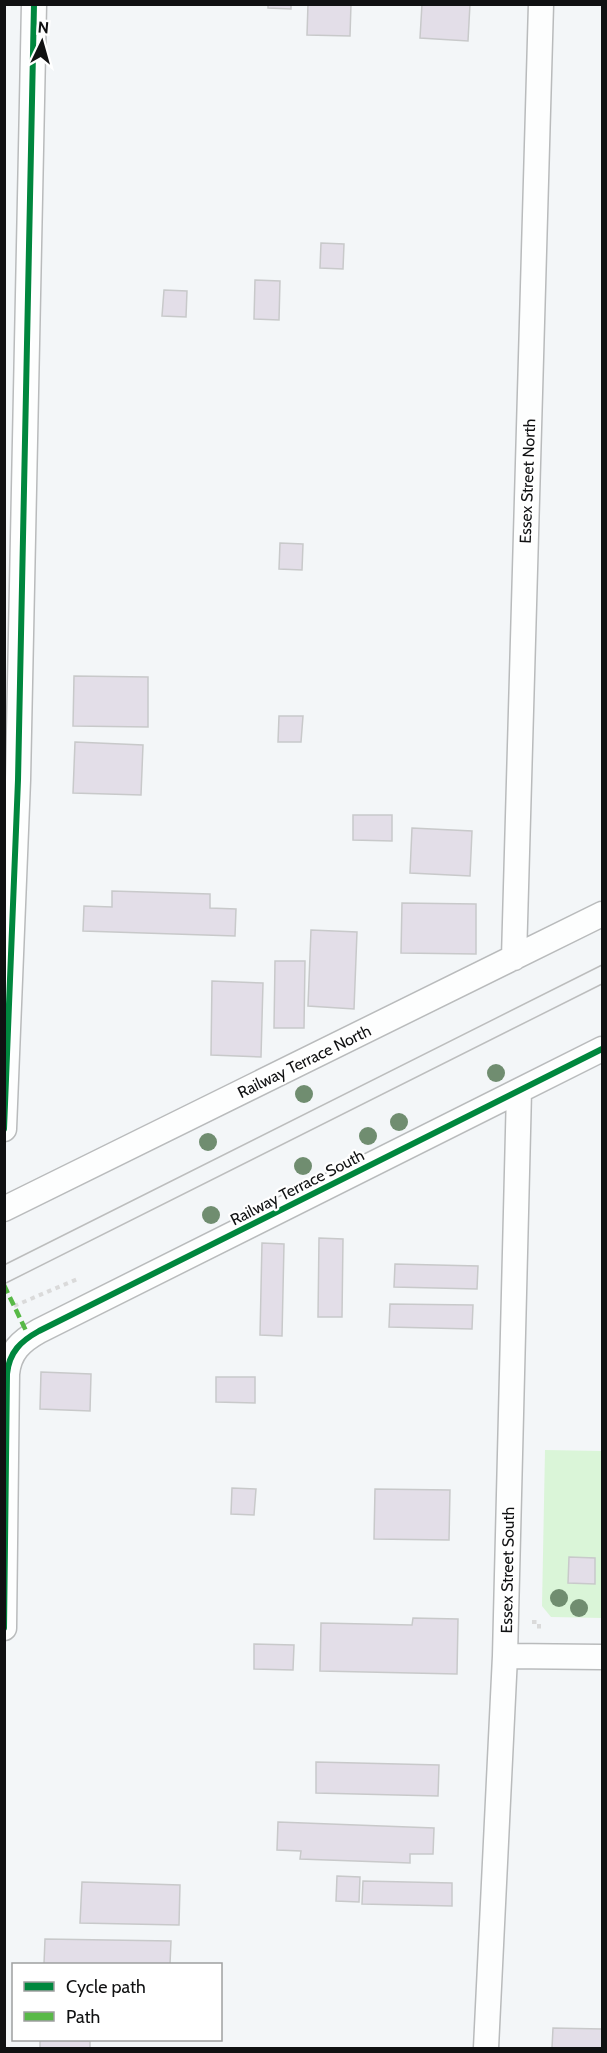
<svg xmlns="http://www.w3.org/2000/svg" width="607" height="2053" font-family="Cabin,sans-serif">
<rect width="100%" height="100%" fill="#f3f6f8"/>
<path fill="#daf5d8" d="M545,1450L602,1451V1618L551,1617L542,1606Z"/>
<path fill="#e3dee8" stroke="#c8c9ca" stroke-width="1.5" d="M268,4H291V9L268,8Z
M308,4H351L350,36L307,35Z
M422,4H470L468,41L420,38Z
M321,243L344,244L343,269L320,268Z
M255,280L280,281L279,320L254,319Z
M164,290L187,291L186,317L162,316Z
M280,543L303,544L302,570L279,569Z
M74,676L148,677V727L73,726Z
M279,716H303L301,742H278Z
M75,742L143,745L141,795L73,793Z
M353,815H392V841L353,840Z
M412,828L472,831L470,876L410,873Z
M112,891L210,894V908L236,909L235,936L83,931L84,906L112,907Z
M402,903L476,904V954L401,953Z
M311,930L357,932L354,1009L308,1006Z
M275,961H305L304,1028H274Z
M212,981L263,983L261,1057L211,1055Z
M319,1238L343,1239L342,1317H318Z
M262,1243L284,1244L282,1336L260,1335Z
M395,1264L478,1266L477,1289L394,1287Z
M390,1304L473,1305L472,1329L389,1327Z
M41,1372L91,1374L90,1411L40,1409Z
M216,1377H255V1403L216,1402Z
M232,1488L256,1489L254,1515L231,1514Z
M375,1489L450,1490L449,1540L374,1539Z
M569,1557L595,1558V1584L568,1583Z
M413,1618L458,1619L457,1674L320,1671L321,1623L412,1625Z
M254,1644L294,1645L293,1670L254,1669Z
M316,1762L439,1765L438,1796L316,1793Z
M278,1822L434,1828L433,1854H410V1863L300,1859L301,1851L277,1850Z
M337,1876L360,1877L359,1902L336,1901Z
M363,1881L452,1883V1906L362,1904Z
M82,1882L180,1885L179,1925L80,1923Z
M45,1939L171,1941L170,1964H44Z
M553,2028L602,2029V2048H552Z
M40,2040L90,2041V2048H40Z"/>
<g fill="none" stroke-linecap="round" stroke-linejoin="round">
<defs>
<path id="minor" d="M514,958L541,4
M4,1129L18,780L34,4
M4,1209L602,914
M4,1628L7,1374C9,1352 21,1341 39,1331L602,1049
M505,1656L602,1657
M486,2048L505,1656L519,1091"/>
</defs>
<use href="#minor" stroke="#b9bbbc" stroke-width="27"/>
<path stroke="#dadada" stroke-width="4" stroke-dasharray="4.5 4.5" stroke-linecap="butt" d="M14,1306L80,1278
M532,1622H539V1631"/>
<use href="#minor" stroke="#fdfefe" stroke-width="24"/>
<path stroke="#bcbdbd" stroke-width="1.5" d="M4,1265L602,965
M4,1284L602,984"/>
<path stroke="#58b947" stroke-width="4.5" stroke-dasharray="9 4.5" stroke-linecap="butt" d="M4,1285L29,1337"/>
<defs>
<path id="cycleway" d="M4,1129L18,780L34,4
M4,1628L7,1374C9,1352 21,1341 39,1331L602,1049"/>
</defs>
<use href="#cycleway" stroke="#fff" stroke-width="10"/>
<use href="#cycleway" stroke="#00873e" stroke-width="6"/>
</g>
<g fill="#708d70">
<circle cx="496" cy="1073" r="9"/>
<circle cx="304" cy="1094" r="9"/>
<circle cx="399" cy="1122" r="9"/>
<circle cx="368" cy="1136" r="9"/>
<circle cx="208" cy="1142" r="9"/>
<circle cx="303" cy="1166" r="9"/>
<circle cx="211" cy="1215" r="9"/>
<circle cx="559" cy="1598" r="9"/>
<circle cx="579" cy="1608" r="9"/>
</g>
<g text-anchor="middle" stroke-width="4.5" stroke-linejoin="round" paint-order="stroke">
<g font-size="16" fill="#101112" stroke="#fff">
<text transform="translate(527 481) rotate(-88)" y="6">Essex Street North</text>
<text transform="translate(304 1061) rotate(-26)" y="6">Railway Terrace North</text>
<text transform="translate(297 1187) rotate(-27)" y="6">Railway Terrace South</text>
<text transform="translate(507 1570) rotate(-89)" y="6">Essex Street South</text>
</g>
</g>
<rect width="607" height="2053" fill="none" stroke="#101112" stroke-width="12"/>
<rect x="12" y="1963" width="210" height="78" fill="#ffffff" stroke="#9fa0a0" stroke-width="1.5"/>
<rect x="24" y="1982" width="30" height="9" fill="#00873e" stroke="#9fa0a0" stroke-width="1.5"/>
<text x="66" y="1993" font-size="18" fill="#101112">Cycle path</text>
<rect x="24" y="2012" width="30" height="9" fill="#58b947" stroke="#9fa0a0" stroke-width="1.5"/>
<text x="66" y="2023" font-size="18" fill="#101112">Path</text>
<g transform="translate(42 42) rotate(5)" stroke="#ffffff" stroke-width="4.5" paint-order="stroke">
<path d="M0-4.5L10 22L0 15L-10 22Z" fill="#101112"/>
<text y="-9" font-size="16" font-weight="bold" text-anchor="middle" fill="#101112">N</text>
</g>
</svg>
